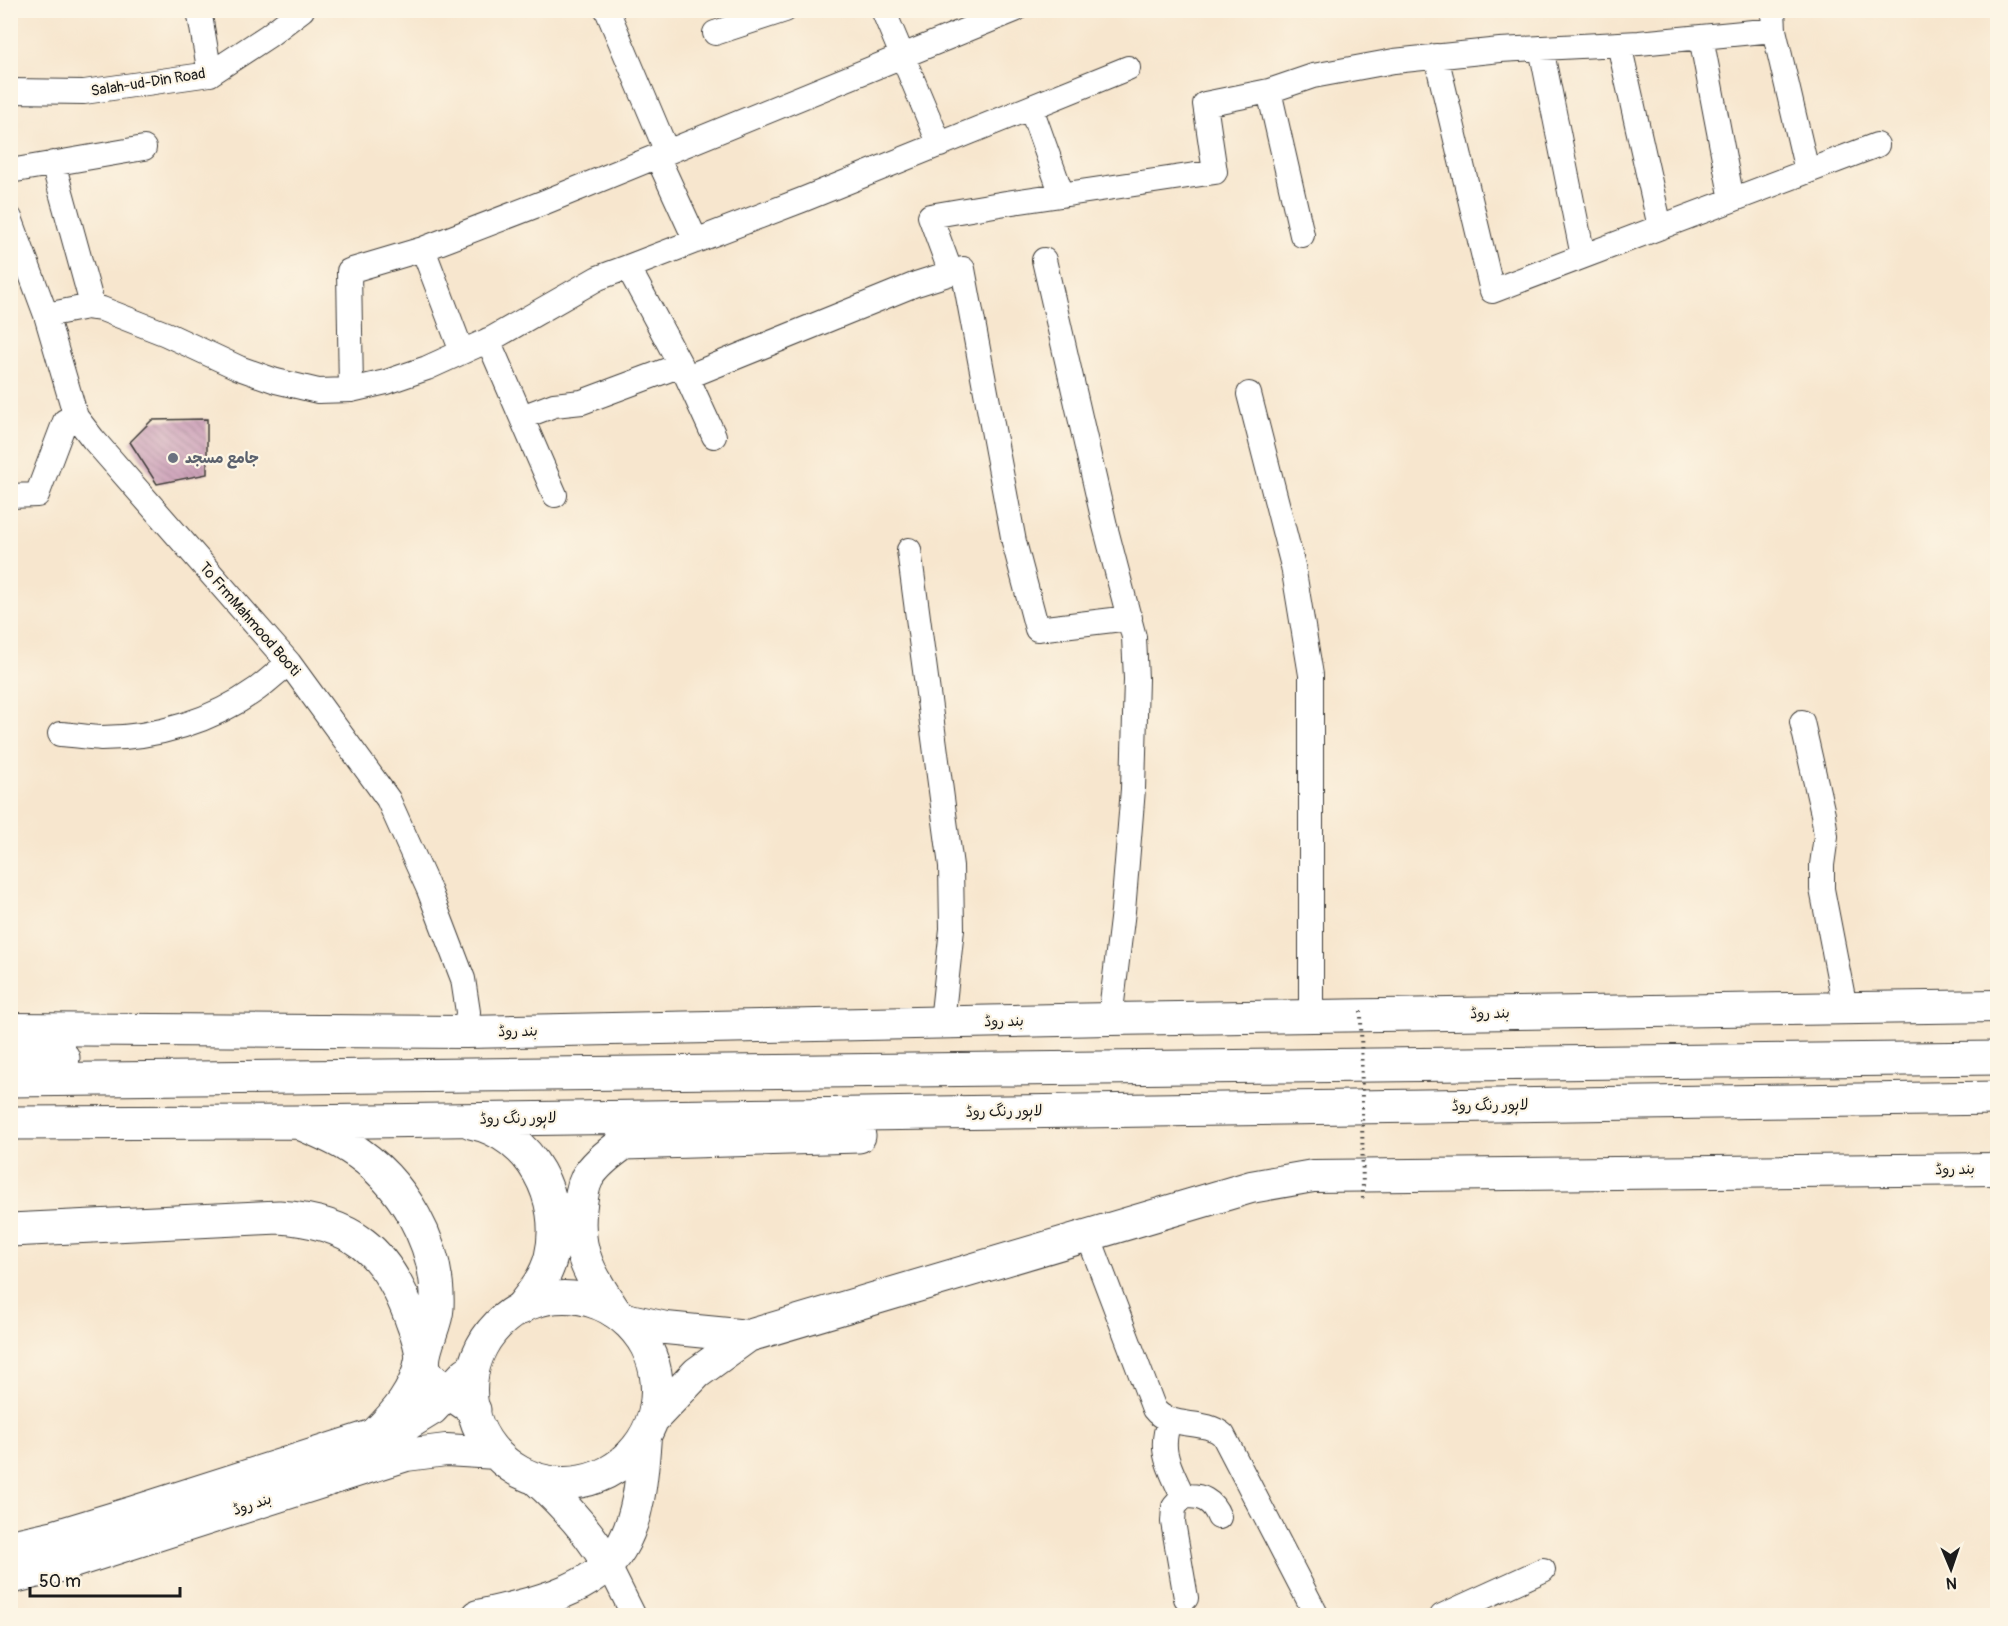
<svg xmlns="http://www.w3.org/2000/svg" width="2008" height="1626" font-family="Pangolin,'Playpen Sans Arabic',sans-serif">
<defs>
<pattern id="building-back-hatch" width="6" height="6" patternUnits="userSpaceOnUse" patternTransform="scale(1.5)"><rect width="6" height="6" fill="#c695b3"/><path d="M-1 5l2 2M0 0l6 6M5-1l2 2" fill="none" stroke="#a07991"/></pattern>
</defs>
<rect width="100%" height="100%" fill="#fcf5e5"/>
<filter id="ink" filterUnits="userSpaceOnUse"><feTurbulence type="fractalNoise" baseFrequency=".0167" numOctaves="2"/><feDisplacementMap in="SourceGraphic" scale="12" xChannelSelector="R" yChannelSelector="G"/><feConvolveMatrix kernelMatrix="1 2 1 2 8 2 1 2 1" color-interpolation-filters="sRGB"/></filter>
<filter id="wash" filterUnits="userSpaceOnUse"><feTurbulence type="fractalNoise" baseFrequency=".008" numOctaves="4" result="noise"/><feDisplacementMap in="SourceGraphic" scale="24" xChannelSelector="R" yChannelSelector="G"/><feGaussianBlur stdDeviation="1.35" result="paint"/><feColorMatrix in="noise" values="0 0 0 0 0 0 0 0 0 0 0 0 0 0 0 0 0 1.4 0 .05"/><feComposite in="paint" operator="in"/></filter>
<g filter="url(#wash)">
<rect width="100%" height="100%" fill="#f7e6ce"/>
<g id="blocks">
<path fill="url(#building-back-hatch)" d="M207,419V474L157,484L130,442L152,420Z"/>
</g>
</g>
<g filter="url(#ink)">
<use href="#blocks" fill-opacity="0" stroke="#3d3a37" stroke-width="1.5"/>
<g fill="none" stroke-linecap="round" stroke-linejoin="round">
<defs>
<path id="minor" d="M199,10L210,74
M607,10L667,152
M883,10L940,145
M1773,10L1774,30L1807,171
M715,33L785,10
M1701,37L1732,200
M1619,44L1660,227
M1541,48L1583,256
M1436,56L1492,291L1877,145
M10,91L84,92L210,74L268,36L302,10
M1269,91L1302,235
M1031,108L1062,195
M657,156L696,241
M53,163L93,308
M10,171L144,148
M10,218L46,315L76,417L93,439L289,663L388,799L429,890L463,979L468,1012L466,1032
M423,249L462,352
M1044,260L1105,526L1134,637L1136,679L1133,789L1123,911L1110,1019
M628,267L802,200L1128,68
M951,273L930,216L1006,203L1215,172L1205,104L1269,91L1313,76L1394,61L1500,50L1639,43L1774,30
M46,315L87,307L102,309L166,334L239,368L276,381L318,391L351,390L386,382L427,368L493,338L598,278L628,267L687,377
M488,340L555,495
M351,390L349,271L423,249L545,202L1015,10
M1249,394L1293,566L1311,675V1016
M522,417L554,405L582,402L681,365
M714,436L687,377L916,284L963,269L1014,542L1037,629L1130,618
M10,496L37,495L65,421L76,417
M909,550L951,866L952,929L942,1022
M1802,722L1823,814L1826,836L1822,865V889L1845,1008
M60,734C74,735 88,737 101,738C156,738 212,721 257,689C268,681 278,671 289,663
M1088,1235L1154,1409C1170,1430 1204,1418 1223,1435L1317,1616
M1170,1420C1157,1451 1171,1469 1183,1497L1174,1507L1173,1522L1186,1598
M1183,1497C1201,1494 1213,1501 1219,1517
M608,1564L634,1616
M1442,1616L1543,1570"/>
<path id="major" d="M10,1029L466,1032L1110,1019L1998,1006
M471 1390a93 93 0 1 1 186 0a93 93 0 1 1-186 0Z
M625,1319L666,1328L748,1336
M653,1419L697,1373L748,1336L1251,1187L1313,1176L1998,1169
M535,1478C564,1504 588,1530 608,1564
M10,1546L55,1536L134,1512L406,1425L432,1409L466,1373
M10,1578L60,1566L406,1455L446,1450L496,1453
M478,1616C523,1606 595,1592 620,1549C640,1516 642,1474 645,1437"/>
<path id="highway" d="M10,1057L63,1058
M10,1080L1998,1058
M471,1122C531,1134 565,1199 551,1257C546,1277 533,1293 521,1308
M10,1123L297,1122L1998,1098
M304,1125C320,1132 335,1138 349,1147C403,1180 440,1246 437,1308C436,1328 418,1353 425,1370C431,1384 461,1399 474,1410
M10,1230L279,1217C351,1222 386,1249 411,1318C415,1330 424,1349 421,1362C416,1392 396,1414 375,1435
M614,1311C591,1277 575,1251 580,1209C581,1199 582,1188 587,1178C595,1164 611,1152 624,1143L859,1136"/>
</defs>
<use href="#minor" stroke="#3d3a37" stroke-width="26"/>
<use href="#major" stroke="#3d3a37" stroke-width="34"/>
<use href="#highway" stroke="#3d3a37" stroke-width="35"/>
<use href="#minor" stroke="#fff" stroke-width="24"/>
<use href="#major" stroke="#fff" stroke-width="32"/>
<use href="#highway" stroke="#fff" stroke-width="33"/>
<path stroke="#3d3a37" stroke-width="4" stroke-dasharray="1.5 4.5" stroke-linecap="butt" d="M1361,1011L1363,1202"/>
</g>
</g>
<circle fill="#6b7280" stroke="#fcf5e5" stroke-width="2" cx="173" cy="458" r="6"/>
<g text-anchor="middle" stroke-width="4.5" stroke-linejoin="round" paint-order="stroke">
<g font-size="15" fill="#1c1c1c" stroke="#fcf5e5">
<text transform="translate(148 82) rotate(-9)" y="5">Salah-ud-Din Road</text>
<text transform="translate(250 619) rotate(49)" y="5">To FrmMahmood Booti</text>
<text transform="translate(1490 1013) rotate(-1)" y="5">بند روڈ</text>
<text transform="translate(1004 1021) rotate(-1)" y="5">بند روڈ</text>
<text transform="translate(518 1031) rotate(-1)" y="5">بند روڈ</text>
<text transform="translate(1490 1105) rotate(-1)" y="5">لاہور رنگ روڈ</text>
<text transform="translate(1004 1111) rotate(-1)" y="5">لاہور رنگ روڈ</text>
<text transform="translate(518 1118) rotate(-1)" y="5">لاہور رنگ روڈ</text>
<text transform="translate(1955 1169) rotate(-1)" y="5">بند روڈ</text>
<text transform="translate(252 1504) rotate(-18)" y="5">بند روڈ</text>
</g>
<g font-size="15" font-weight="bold" fill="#5b616d" stroke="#fcf5e5" text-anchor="start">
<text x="185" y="463">جامع مسجد</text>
</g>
</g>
<rect width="2008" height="1626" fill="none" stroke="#fcf5e5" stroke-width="36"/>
<g transform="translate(1951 1569) rotate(178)" stroke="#fcf5e5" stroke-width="4.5" paint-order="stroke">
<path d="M0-4.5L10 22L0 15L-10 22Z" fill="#1c1c1c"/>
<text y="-9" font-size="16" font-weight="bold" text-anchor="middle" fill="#1c1c1c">N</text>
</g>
<path d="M30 1587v9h150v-9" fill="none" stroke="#1c1c1c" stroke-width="3"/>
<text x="39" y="1587" font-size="18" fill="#1c1c1c" stroke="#fcf5e5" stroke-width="4.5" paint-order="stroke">50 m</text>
</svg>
